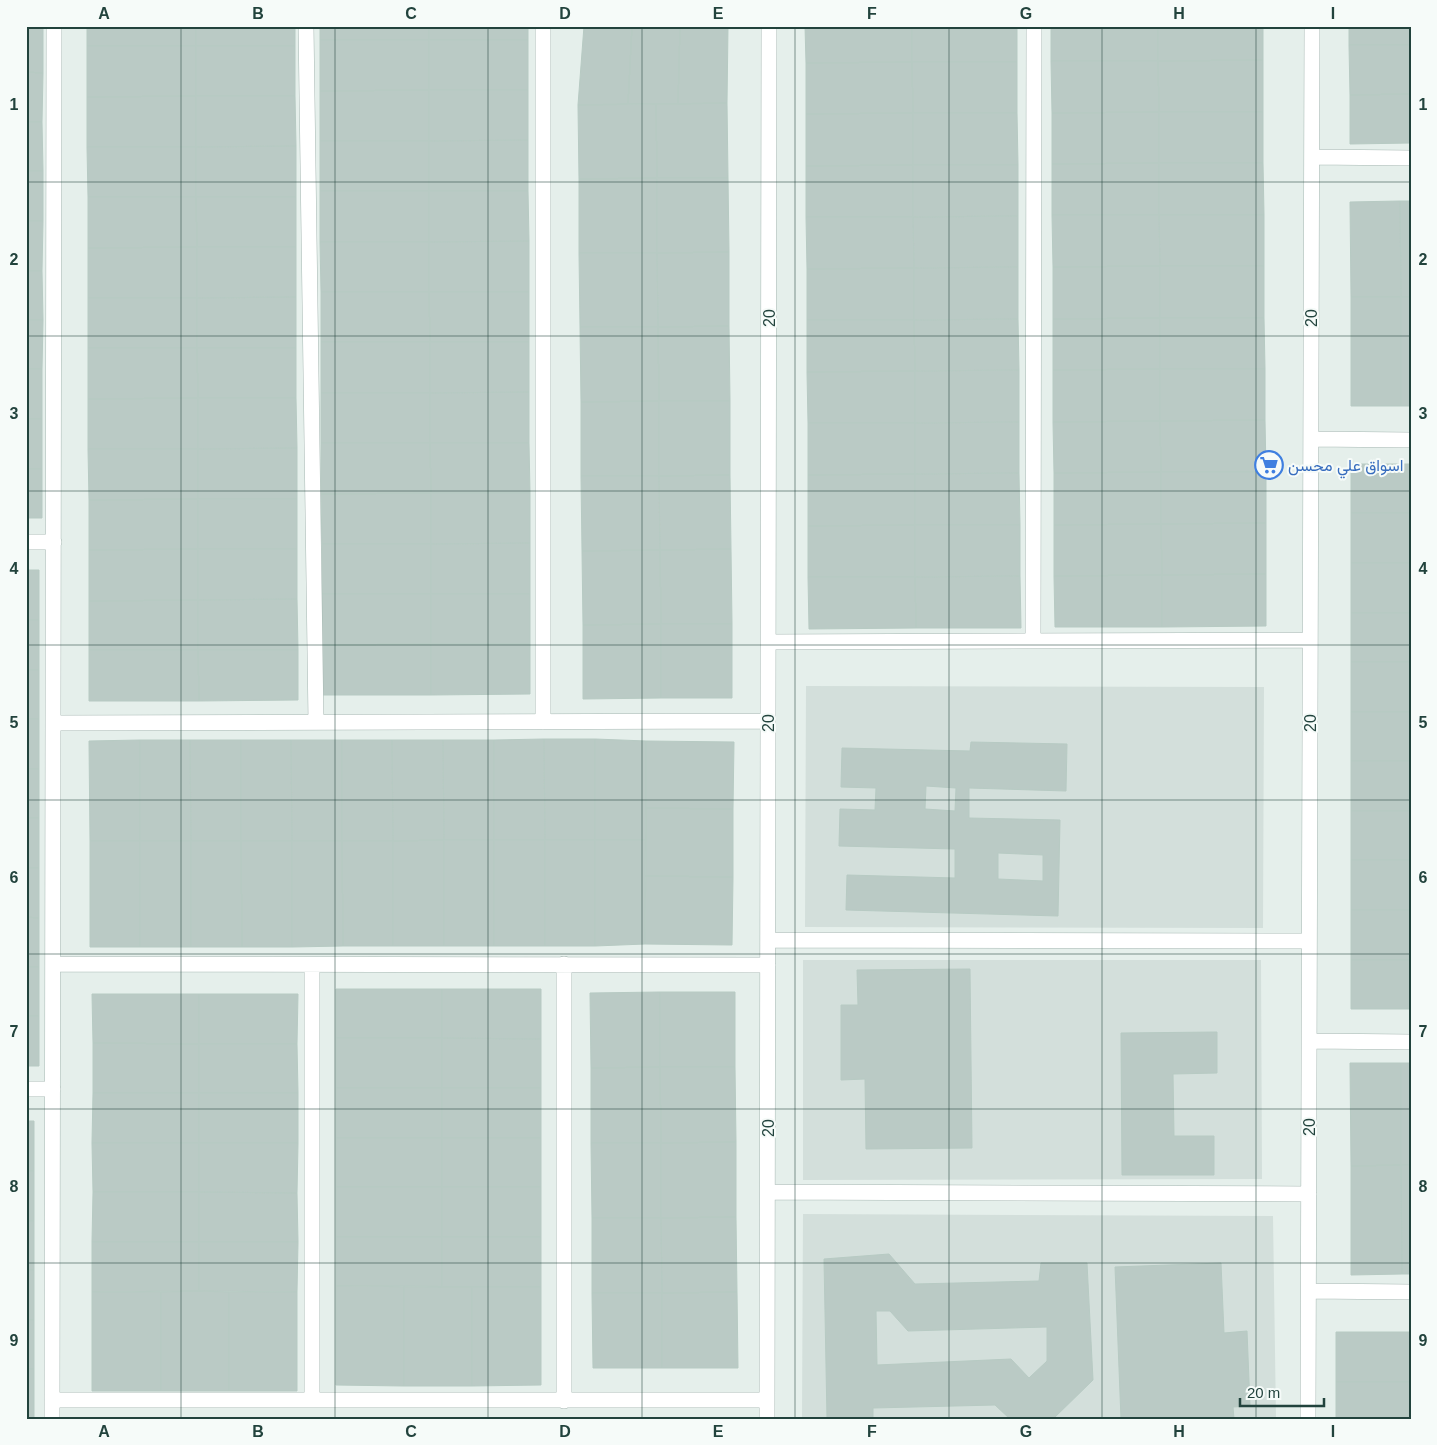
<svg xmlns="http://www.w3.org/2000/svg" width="1437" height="1445" font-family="Arial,Vazirmatn,sans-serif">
<rect width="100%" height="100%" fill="#e5efeb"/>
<path fill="#d3dfdb" d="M806,686L1264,687L1263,928L805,927Z
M803,960H1261L1262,1179L803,1180Z
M803,1214L1273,1216L1276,1419H802Z"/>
<path fill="#bacac5" stroke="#b7cac3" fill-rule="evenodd" d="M26,26H43V73L26,72Z
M87,26H196V46H87Z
M196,26H295V46H196Z
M320,26H429V40H320Z
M429,26H528V40H429Z
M584,26H632L628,104L578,105Z
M632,26H680L678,104H628Z
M680,26H728L727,103L678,104Z
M805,26H912V62L806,63Z
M912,26H1017V62H912Z
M1051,26H1158V61H1051Z
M1158,26H1263V60L1158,61Z
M1349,26H1411V45H1349Z
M320,40H429V90L320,91Z
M429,40H528V90H429Z
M1349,45H1411V94L1350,95Z
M87,46H196V96L87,97Z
M196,46H295V96H196Z
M1263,60V112H1159L1158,61Z
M1051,61H1158L1159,112L1052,113Z
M912,62H1017V113H913Z
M912,62L913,113L806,114V63Z
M26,72L43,73L42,122H26Z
M429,90V141H320V91Z
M429,90H528V140L429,141Z
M1411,94V143L1350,144V95Z
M196,96H295L296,146L196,147Z
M196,96V147H87V97Z
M727,103L728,178H657L656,104Z
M656,104L657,178L579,179L578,105Z
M1159,112V163L1052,164V113Z
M1159,112H1263V163H1159Z
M913,113H1017L1018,165H913Z
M913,113V165L806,166V114Z
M26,122H42L43,171H26Z
M528,140V191H429V141Z
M320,141H429V191H320Z
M296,146V197H196V147Z
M87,147H196V197H88Z
M1159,163V215H1052V164Z
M1159,163H1263L1264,215H1159Z
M913,165H1018V216L913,217Z
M913,165V217H806V166Z
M26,171H43V221H26Z
M657,178H728L729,252L657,253Z
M657,178V253H579V179Z
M320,191H429V242H320Z
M429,191H528L529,241L429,242Z
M88,197H196L197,247L88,248Z
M196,197H296V247H197Z
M1400,201H1411V297H1401Z
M1400,201L1401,297H1351L1350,202Z
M1052,215H1159L1160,266L1053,267Z
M1159,215H1264V266H1160Z
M1018,216V267L914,268L913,217Z
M806,217H913L914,268L807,269Z
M26,221H43L42,271H26Z
M529,241V292H429V242Z
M320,242H429V292H321Z
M197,247H296V297L197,298Z
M197,247V298H88V248Z
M729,252V326L658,327L657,253Z
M579,253H657L658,327H580Z
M1160,266V318L1053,319V267Z
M1160,266H1264V318H1160Z
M1018,267V319L914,320V268Z
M914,268V320H807V269Z
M26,271H42L43,320H26Z
M321,292H429L430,342H321Z
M429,292H529V342H430Z
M296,297V348H197V298Z
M1351,297H1401V406H1351Z
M1401,297H1411V406H1401Z
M88,298H197V348H88Z
M1160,318V369L1053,370V319Z
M1160,318H1264L1265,369H1160Z
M1018,319L1019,370L915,371L914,320Z
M26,320H43L42,369H26Z
M807,320H914L915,371L807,372Z
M729,326L730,401H659L658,327Z
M580,327H658L659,401L581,402Z
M321,342H430V393H321Z
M430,342H529V392L430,393Z
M88,348H197L198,398L88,399Z
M197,348H296V398H198Z
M26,369H42V419H26Z
M1160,369V421L1053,422V370Z
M1160,369H1265V420L1160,421Z
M1019,370V422L915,423V371Z
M915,371V423H808L807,372Z
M529,392V443H430V393Z
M321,393H430V443H321Z
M198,398H296L297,448L198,449Z
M198,398V449H88V399Z
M659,401H730V475L659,476Z
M659,401V476H581V402Z
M26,419H42V469H26Z
M1265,420L1266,472H1161L1160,421Z
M1160,421L1161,472L1054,473L1053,422Z
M1019,422V473L915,474V423Z
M808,423H915V474L808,475Z
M321,443H430L431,493L321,494Z
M430,443H529L530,493H431Z
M297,448V499H198V449Z
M88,449H198V499L89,500Z
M1351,464H1411V513H1351Z
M26,469H42V518H26Z
M1161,472V524L1054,525V473Z
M1161,472H1266V523L1161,524Z
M1019,473L1020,525H915V474Z
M915,474V525L808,526V475Z
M730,475L731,549L660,550L659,476Z
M581,476H659L660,550L582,551Z
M431,493V544H322L321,494Z
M431,493H530V543L431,544Z
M198,499H297V549H198Z
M198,499V549L89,550V500Z
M1351,513H1411V563H1351Z
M1266,523V574L1162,575L1161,524Z
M1161,524L1162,575L1054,576V525Z
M915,525H1020V576L915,577Z
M915,525V577H808V526Z
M530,543V594H431V544Z
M322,544H431V594H322Z
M198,549H297V599L198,600Z
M198,549V600L89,601V550Z
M731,549L732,624H661L660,550Z
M660,550L661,624L583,625L582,551Z
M1351,563H1411V613H1351Z
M26,570H39V620H26Z
M1266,574V626L1162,627V575Z
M1162,575V627H1055L1054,576Z
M1020,576L1021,628H916L915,577Z
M808,577H915L916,628L809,629Z
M322,594H431V644L322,645Z
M431,594H530V644H431Z
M297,599L298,650H198V600Z
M198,600V650H89V601Z
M1351,613H1411V662H1351Z
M26,620H39V670H26Z
M661,624H732V698H661Z
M661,624V698L583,699V625Z
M431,644V695H322V645Z
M431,644H530V694L431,695Z
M89,650H198L199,701H89Z
M198,650H298V700L199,701Z
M1351,662H1411V712H1351Z
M26,670H39V719H26Z
M1351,712H1411V761H1351Z
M26,719H39V769H26Z
M544,739H595V840H545Z
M544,739L545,840H494V740Z
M595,739L646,741V840H595Z
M140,740H190L191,841H140Z
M140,740V841H90L89,741Z
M190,740H241V841H191Z
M241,740H291L292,841H241Z
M291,740H342V841H292Z
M342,740H392L393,841H342Z
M392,740H443L444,840L393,841Z
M443,740H494V840H444Z
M646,741L734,742L733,809L646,808Z
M971,742L1067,744L1066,791L969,788V818L1060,820L1058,916L846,910L847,875L955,878V849L839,846L840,809L875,810L876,788L841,787L842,748L970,751ZM926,786L956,788L955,811L925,809ZM998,853L1043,855V881L998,879Z
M1351,761H1411V811H1351Z
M26,769H39V818H26Z
M646,808L733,809V877L645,876Z
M1351,811H1411V860H1351Z
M26,818H39V868H26Z
M444,840H494V946H444Z
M444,840V946H393V841Z
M494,840H545V946H494Z
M545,840H595V946H545Z
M595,840H646L645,944L595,946Z
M90,841H140V947H90Z
M140,841H191V947H140Z
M191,841H241L242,947H191Z
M241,841H292V947H242Z
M292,841H342L343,946L292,947Z
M342,841H393V946H343Z
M1351,860H1411V910H1351Z
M26,868H39V918L26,917Z
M645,876L733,877L732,945L645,944Z
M1351,910H1411V960H1351Z
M26,917L39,918V967H26Z
M1351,960H1411V1009H1351Z
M26,967H39V1016H26Z
M970,969L972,1148L866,1149L865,1079L841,1080V1005H858L857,970Z
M336,989H442V1038H336Z
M442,989H541V1039L442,1038Z
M660,992H735V1067H660Z
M660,992V1067L591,1068L590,993Z
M92,994H199V1044L93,1043Z
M199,994H298L297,1044H199Z
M26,1016H39V1066H26Z
M1217,1032V1073L1173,1074L1174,1136H1214V1175H1122L1121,1033Z
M336,1038H442V1088H336Z
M442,1038L541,1039V1088H442Z
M93,1043L199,1044V1093H93Z
M199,1044H297L298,1093H199Z
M1350,1063H1401V1165L1351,1166Z
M1401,1063H1411V1165H1401Z
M660,1067H735L736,1142L661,1143Z
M660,1067L661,1143H591V1068Z
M336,1088H442V1138H336Z
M442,1088H541V1138H442Z
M93,1093H199V1143H92Z
M199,1093H298V1143H199Z
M26,1121H34V1171H26Z
M336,1138H442V1187H336Z
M442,1138H541V1187H442Z
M736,1142V1217L661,1218V1143Z
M92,1143H199V1192H93Z
M199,1143H298L297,1193L199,1192Z
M591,1143H661V1218H592Z
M1401,1165H1411V1274H1402Z
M1401,1165L1402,1274L1351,1275V1166Z
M26,1171H34V1221H26Z
M336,1187H442V1237H336Z
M442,1187H541V1237H442Z
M93,1192H199V1242H92Z
M199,1192L297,1193L298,1242H199Z
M736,1217L737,1292L662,1293L661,1218Z
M592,1218H661L662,1293H592Z
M26,1221H34V1270H26Z
M336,1237H442V1287L336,1286Z
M442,1237H541V1287H442Z
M92,1242H199V1291L92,1292Z
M199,1242H298L297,1292L199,1291Z
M889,1254L915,1284L1039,1281L1041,1263H1087L1093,1380L1053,1419H1010L995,1405L873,1408V1419H827L824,1259ZM876,1311H890L908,1331L1047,1327V1361L1029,1378L1011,1359L877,1365Z
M1221,1263L1224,1333L1247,1331L1250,1406L1233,1407L1234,1419H1121L1115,1267Z
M26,1270H34V1320H26Z
M336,1286H404V1386L336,1385Z
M404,1286L472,1287V1386H404Z
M472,1287H541V1385L472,1386Z
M199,1291L229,1292V1391H161V1292Z
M92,1292H161V1391H92Z
M229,1292H297V1391H229Z
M737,1292L738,1368H662V1293Z
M592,1293H662V1368H593Z
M26,1320H34V1369H26Z
M1336,1332H1411V1382H1336Z
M26,1369H34V1419H26Z
M1336,1382H1411V1419H1336Z"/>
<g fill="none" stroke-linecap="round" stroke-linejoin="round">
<defs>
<path id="minor" d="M306,26L316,722
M543,26V722
M1312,157L1411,158
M1311,439L1411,440
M26,542H54
M1033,641L1034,26
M769,642L1310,640
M54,723L768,721
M768,940L1309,941
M53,964L768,965
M564,964V1401
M312,965V1400
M1310,1041L1411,1042
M26,1089H53
M768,1192L1309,1194
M1309,1291L1411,1292
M52,1400H767
M52,1419L54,26
M767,1419L769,26
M1308,1419L1312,26"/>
</defs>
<use href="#minor" stroke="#a7b8b3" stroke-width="16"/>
<use href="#minor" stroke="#fff" stroke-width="15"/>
</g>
<path fill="none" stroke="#22433d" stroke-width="1" stroke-opacity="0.55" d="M181,26V1419M335,26V1419M488,26V1419M642,26V1419M795,26V1419M949,26V1419M1102,26V1419M1256,26V1419M26,182H1411M26,336H1411M26,491H1411M26,645H1411M26,800H1411M26,954H1411M26,1109H1411M26,1263H1411"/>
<defs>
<symbol id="supermarket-ring" viewBox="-11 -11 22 22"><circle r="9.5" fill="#f6fbf9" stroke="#3f7fe0" stroke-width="1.5"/><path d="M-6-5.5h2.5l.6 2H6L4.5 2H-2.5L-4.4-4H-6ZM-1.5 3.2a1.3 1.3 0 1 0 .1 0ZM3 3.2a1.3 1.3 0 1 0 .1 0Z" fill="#3f7fe0"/></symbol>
</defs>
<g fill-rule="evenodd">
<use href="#supermarket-ring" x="1253" y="449" width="32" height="32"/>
</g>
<g text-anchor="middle" stroke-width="4" stroke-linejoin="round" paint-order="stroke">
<g font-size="16" fill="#22433d" stroke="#f6fbf9">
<text transform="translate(769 318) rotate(-90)" y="6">20</text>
<text transform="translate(1311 318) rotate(-90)" y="6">20</text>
<text transform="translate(768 723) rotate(-90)" y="6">20</text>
<text transform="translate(1310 723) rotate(-90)" y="6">20</text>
<text transform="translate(1309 1127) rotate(-90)" y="6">20</text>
<text transform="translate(768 1128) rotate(-90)" y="6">20</text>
</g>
<g font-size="16" fill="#366cbe" stroke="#f6fbf9" text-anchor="start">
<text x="1288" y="471">اسواق علي محسن</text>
</g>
</g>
<rect width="1437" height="1445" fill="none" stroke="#f6fbf9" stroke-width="55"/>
<path d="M1240 1398v8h84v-8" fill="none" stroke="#22433d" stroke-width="2.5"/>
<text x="1247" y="1398" font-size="15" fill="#22433d" stroke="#f6fbf9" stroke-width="4" paint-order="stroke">20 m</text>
<rect x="28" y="28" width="1382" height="1390" fill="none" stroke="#22433d" stroke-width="2"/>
<g font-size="16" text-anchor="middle" font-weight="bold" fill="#22433d">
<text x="104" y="19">A</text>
<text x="258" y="19">B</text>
<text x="411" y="19">C</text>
<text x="565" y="19">D</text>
<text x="718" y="19">E</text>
<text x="872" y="19">F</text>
<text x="1026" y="19">G</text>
<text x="1179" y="19">H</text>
<text x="1333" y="19">I</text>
<text x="14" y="110">1</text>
<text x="1423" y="110">1</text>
<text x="14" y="265">2</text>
<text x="1423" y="265">2</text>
<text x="14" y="419">3</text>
<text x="1423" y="419">3</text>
<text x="14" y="574">4</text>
<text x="1423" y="574">4</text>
<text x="14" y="728">5</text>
<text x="1423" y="728">5</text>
<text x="14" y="883">6</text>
<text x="1423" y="883">6</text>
<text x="14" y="1037">7</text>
<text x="1423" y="1037">7</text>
<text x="14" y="1192">8</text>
<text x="1423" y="1192">8</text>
<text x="14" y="1346">9</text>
<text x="1423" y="1346">9</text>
<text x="104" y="1437">A</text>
<text x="258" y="1437">B</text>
<text x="411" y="1437">C</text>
<text x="565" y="1437">D</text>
<text x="718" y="1437">E</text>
<text x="872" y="1437">F</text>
<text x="1026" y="1437">G</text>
<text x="1179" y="1437">H</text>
<text x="1333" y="1437">I</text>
</g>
</svg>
